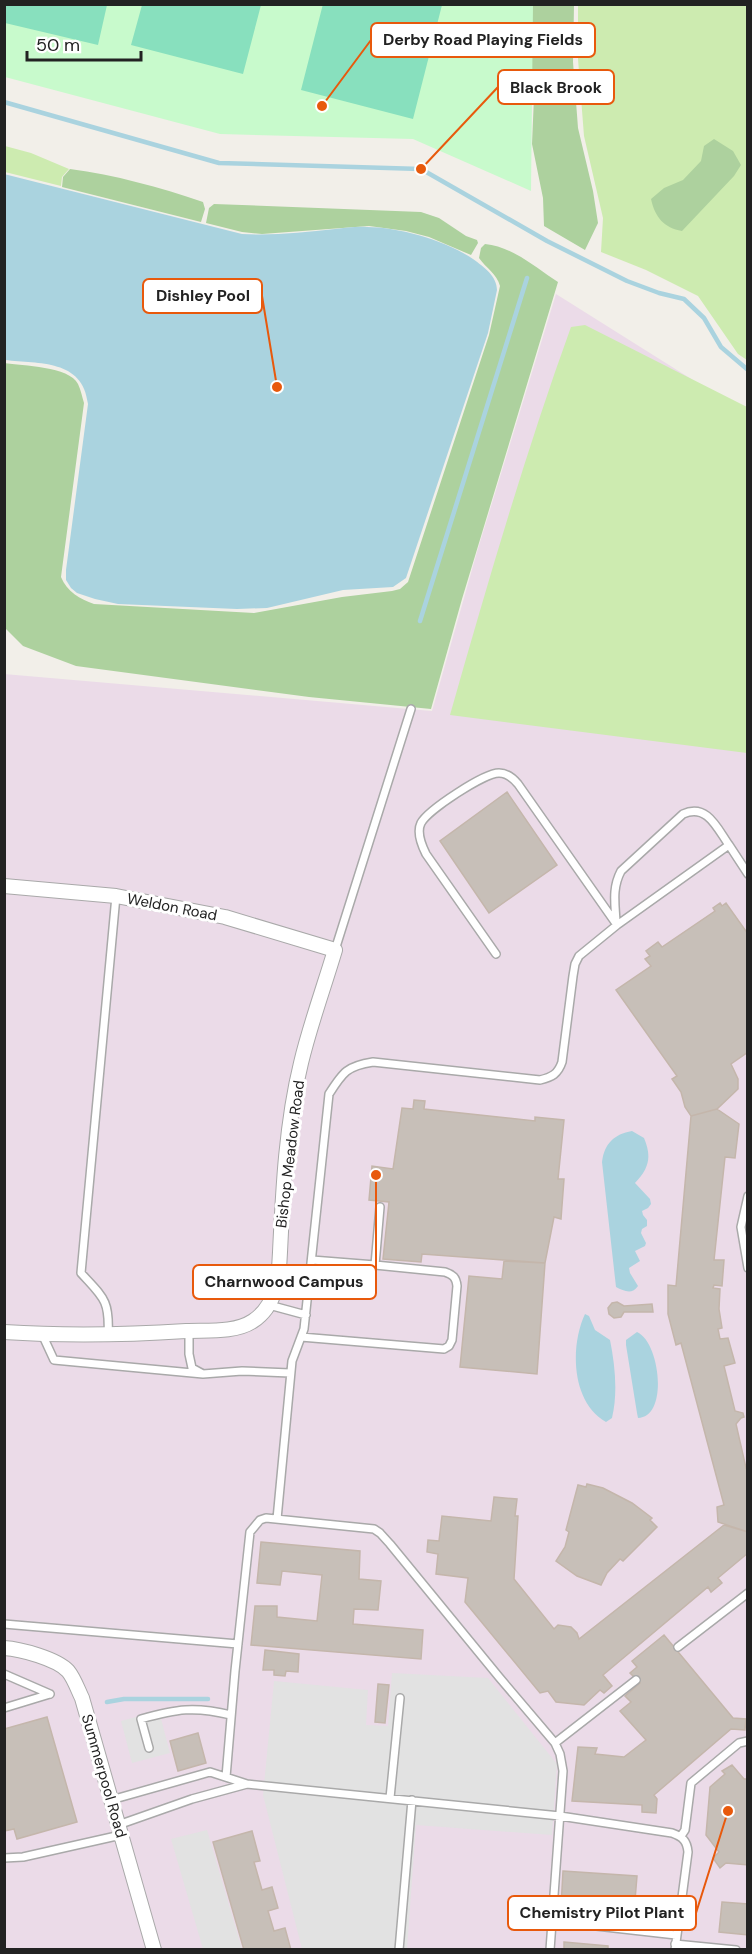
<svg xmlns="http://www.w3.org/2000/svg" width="752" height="1954" font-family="'DM Sans',sans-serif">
<rect width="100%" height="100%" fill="#f2efe9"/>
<path fill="#ebdbe8" d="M556,294L747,414V1949H5L4,674L432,711L477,552Z"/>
<path fill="#cdebb0" d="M578,5H747V360L738,354L698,296L646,270L601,252L603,218L584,136L578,59Z
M5,146L31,153L69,169L62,177L61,186L5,172Z
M585,325L747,407V753L450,715C487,585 525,454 571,327Z"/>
<path fill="#add19e" d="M524,5H574L573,62L578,128L593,191L598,223L585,250L544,226L543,198L532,144L534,97Z
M714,139L733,151L741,165L734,176L682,231C664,228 655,217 651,199L664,188L683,180L701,161L704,146Z
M70,169C115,175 159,187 203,202L205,209L201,222L62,187L63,177Z
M214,204L421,212L439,218L466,236L477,240L478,243L471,255L429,237L406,231L369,226L262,234L242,232L206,223L209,208Z
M485,244C513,247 535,267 558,282L462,599L431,709L309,697L76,666L23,646L5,628L4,363C23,366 69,366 78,384C81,390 82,397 84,403L61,577C67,592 80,599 94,604L254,613L342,597L392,591L400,589L408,582L489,335L500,286C497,274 486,268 479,258L481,248Z"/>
<path fill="#c8facc" d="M4,5H533L531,191L413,139L220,134L5,77Z"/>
<path fill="#88e0be" d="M5,4H107V5L98,45L5,23Z
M323,4L442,5L413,119L301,90Z
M142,5H261L243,74L131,45Z"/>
<path fill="#e2e2e2" d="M392,1673L488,1678L557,1764L552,1835L416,1825L407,1949H302L263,1795L274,1681L368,1690L366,1725L388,1726Z
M159,1711L170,1753L132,1763L121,1721Z
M207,1830L242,1949H203L171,1839Z"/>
<path fill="#aad3df" d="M4,174L242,234C273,236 304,232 335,229C345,228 357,226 367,227C399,227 447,241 473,259C484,267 497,276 497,290L488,333L406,578L393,587L343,590L267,608L237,609L118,604L95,599L77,593L71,588L66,580V570L88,404C83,359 39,364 5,360Z
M632,1131L644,1138C652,1157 649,1168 635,1183L650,1199L651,1204L648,1208L642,1211L643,1215L647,1220V1226L642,1229L641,1233L646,1243L645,1246L635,1251L640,1261L629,1268L630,1273L638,1286C632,1295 624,1291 616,1287L602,1162C604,1144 614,1134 632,1131Z
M585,1314L589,1316L595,1330L610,1340C615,1365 618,1393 612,1418L606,1422C571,1402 570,1346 585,1314Z
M637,1332C660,1342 669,1417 638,1418L637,1413L626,1345V1340Z"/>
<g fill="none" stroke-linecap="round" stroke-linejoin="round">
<path stroke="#aad3df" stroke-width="4.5" d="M4,102L219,163L421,169L547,241L627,281L659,293L684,299L704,318L721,347L748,370
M420,621L527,278
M107,1702L124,1699H208"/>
</g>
<path fill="#c7bfb8" stroke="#c4b6ab" stroke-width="1.5" d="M507,792L557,865L489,913L440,841Z
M720,903L722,906L726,903L748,934V1052L731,1064L738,1079V1089L717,1109L691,1116L685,1107L681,1092L672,1079L677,1076L616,990L651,966L645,959L650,956L646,951L658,942L662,947L715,911L713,908Z
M414,1100L425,1101L424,1109L535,1121V1117L564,1120L558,1179H564L561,1219L554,1217L545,1263L422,1254L421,1262L383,1259L389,1202L369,1200L372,1166L393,1169L402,1108L413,1109Z
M717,1109L739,1124L735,1158L725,1157L714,1260H724L722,1286L714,1285L713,1288L720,1289L719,1309L722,1328L718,1329L720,1339L728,1338L735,1363L724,1366L735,1411L743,1413L744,1417L741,1418L736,1424L746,1468L748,1467V1532L718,1522L717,1507L724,1505L681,1343L676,1345L668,1314V1285L676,1286L691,1116Z
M504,1261L545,1263L537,1374L460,1367L469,1276L502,1279Z
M617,1302L624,1306L652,1304L653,1312H624L621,1317L614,1318L609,1314L608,1308L612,1303Z
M587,1484L603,1488L632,1503L652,1518L650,1520L657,1527L623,1561L620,1559L607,1573L601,1585L577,1576L556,1561L565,1547L569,1532L566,1530L578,1485L586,1487Z
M494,1497L517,1499L515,1516H518L514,1579L554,1629L558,1625L571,1627L577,1633L579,1639L724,1525L748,1532V1553L718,1578L722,1583L711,1592L708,1587L603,1675L612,1686L604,1693L600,1690L584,1705L556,1702L548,1691L540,1693L465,1602L468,1578L436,1574L438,1554L427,1552L428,1540L439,1541L442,1516L491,1521Z
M261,1542L360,1551L359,1579L381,1581L378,1610L354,1609L353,1624L423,1630L421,1659L251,1645L255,1606H277V1617L317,1621L322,1575L282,1571L280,1585L257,1583Z
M664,1635L733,1718L746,1719L745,1730L731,1729L654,1795L657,1799L656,1813L642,1812V1805L572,1801L578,1747L597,1748L595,1754L624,1757L646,1740L620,1711L631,1702L625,1696L640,1683L630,1673L637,1667L632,1661Z
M265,1650L299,1654L298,1672L286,1671L285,1676L274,1675V1670H263Z
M378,1684L389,1685L385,1723L375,1722Z
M47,1717L77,1822L17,1839L14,1829L5,1831L4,1829V1729Z
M198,1733L206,1763L178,1771L170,1741Z
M732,1765L744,1779H748V1865L726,1863L720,1868L713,1858L719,1852L706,1835L710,1787L725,1774L722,1771Z
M252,1831L260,1861L254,1862L262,1890L272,1887L278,1908L268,1911L274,1931L285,1928L291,1950H244L213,1842Z
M563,1871L637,1876L634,1912L561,1907Z
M722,1902L748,1904V1935L719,1932Z
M564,1942L608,1946V1950H564Z"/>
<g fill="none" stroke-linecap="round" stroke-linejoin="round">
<defs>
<path id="lane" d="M616,922C615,903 612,888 621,871L683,814C707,803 717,828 729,845
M335,950L411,709
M496,954L426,854C422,846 416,833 421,823C428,810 484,773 499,773C507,773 513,778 518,784L617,925
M748,1196L741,1227L748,1268
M312,1260L375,1265L380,1207
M269,1305L306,1315
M189,1331V1354L192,1368L203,1374L242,1371L290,1373
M42,1334L54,1360L203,1374
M108,1335C110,1300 103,1297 81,1273L116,896
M301,1337L444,1349L449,1346L452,1340L457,1286C456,1277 453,1275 445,1272L375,1265
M277,1519L292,1361L304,1329L329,1094C343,1072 347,1066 373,1062L540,1080C552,1077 558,1074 562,1062L573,976L575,964L579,956L617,925L729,845L748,874
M4,1624L238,1644
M678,1647L748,1593
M4,1674L50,1694
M4,1708L50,1694
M555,1743L636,1680
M149,1748L141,1719C177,1709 194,1706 231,1715
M226,1777L235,1671L250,1532L260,1520L266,1518L374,1529L380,1533L390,1544L499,1677L555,1743L560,1754L563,1771L550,1950
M390,1798L400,1698
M111,1800L210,1772L247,1784L560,1816L672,1833C683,1837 687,1841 688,1852L675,1950
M118,1825L192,1799L247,1784
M681,1836L685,1830L691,1783L739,1743L748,1741
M4,1858L23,1857L121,1835
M552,1921L676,1935
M675,1944L736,1950
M399,1950L412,1800"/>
<path id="street" d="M4,886L116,896L225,917L335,950C324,987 310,1025 301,1063C286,1124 283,1190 280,1252C279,1278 276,1306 253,1321C235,1333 207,1330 186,1331C125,1335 65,1336 4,1332
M4,1648C21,1649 57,1659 68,1671C74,1678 78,1690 82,1698L154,1950"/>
</defs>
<use href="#lane" stroke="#a9a9a9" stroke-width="10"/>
<use href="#street" stroke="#a9a9a9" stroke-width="16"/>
<use href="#lane" stroke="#fff" stroke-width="7"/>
<use href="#street" stroke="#fff" stroke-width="14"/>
</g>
<g text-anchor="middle" stroke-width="6" stroke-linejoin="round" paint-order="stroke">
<g font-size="15" fill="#222" stroke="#fff">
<text transform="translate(172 907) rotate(11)" y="5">Weldon Road</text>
<text transform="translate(290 1154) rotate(-83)" y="5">Bishop Meadow Road</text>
<text transform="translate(104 1776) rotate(74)" y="5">Summerpool Road</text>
</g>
</g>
<path fill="none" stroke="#e8590c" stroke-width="2" d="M322 106L371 40M421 169L498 87M277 387L262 296M376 1175L376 1282M728 1811L696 1913"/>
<g fill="#e8590c" stroke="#fff" stroke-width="2">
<circle cx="322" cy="106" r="6"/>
<circle cx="421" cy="169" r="6"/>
<circle cx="277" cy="387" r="6"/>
<circle cx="376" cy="1175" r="6"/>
<circle cx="728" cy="1811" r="6"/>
</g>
<g fill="#fff" stroke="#e8590c" stroke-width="2">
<rect x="371" y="23" width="224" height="34" rx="6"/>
<rect x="498" y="70" width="116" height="34" rx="6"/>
<rect x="143" y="279" width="119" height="34" rx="6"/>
<rect x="193" y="1265" width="183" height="34" rx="6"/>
<rect x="508" y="1896" width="188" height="34" rx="6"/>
</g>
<g font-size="16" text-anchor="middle" font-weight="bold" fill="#222">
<text x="483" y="45">Derby Road Playing Fields</text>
<text x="556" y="93">Black Brook</text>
<text x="203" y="301">Dishley Pool</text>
<text x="284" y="1287">Charnwood Campus</text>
<text x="602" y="1918">Chemistry Pilot Plant</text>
</g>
<rect width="752" height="1954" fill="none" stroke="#222222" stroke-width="12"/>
<path d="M27 51v9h114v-9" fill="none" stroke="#222222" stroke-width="3"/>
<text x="36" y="51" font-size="18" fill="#222222" stroke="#ffffff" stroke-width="4.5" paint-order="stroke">50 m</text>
</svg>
